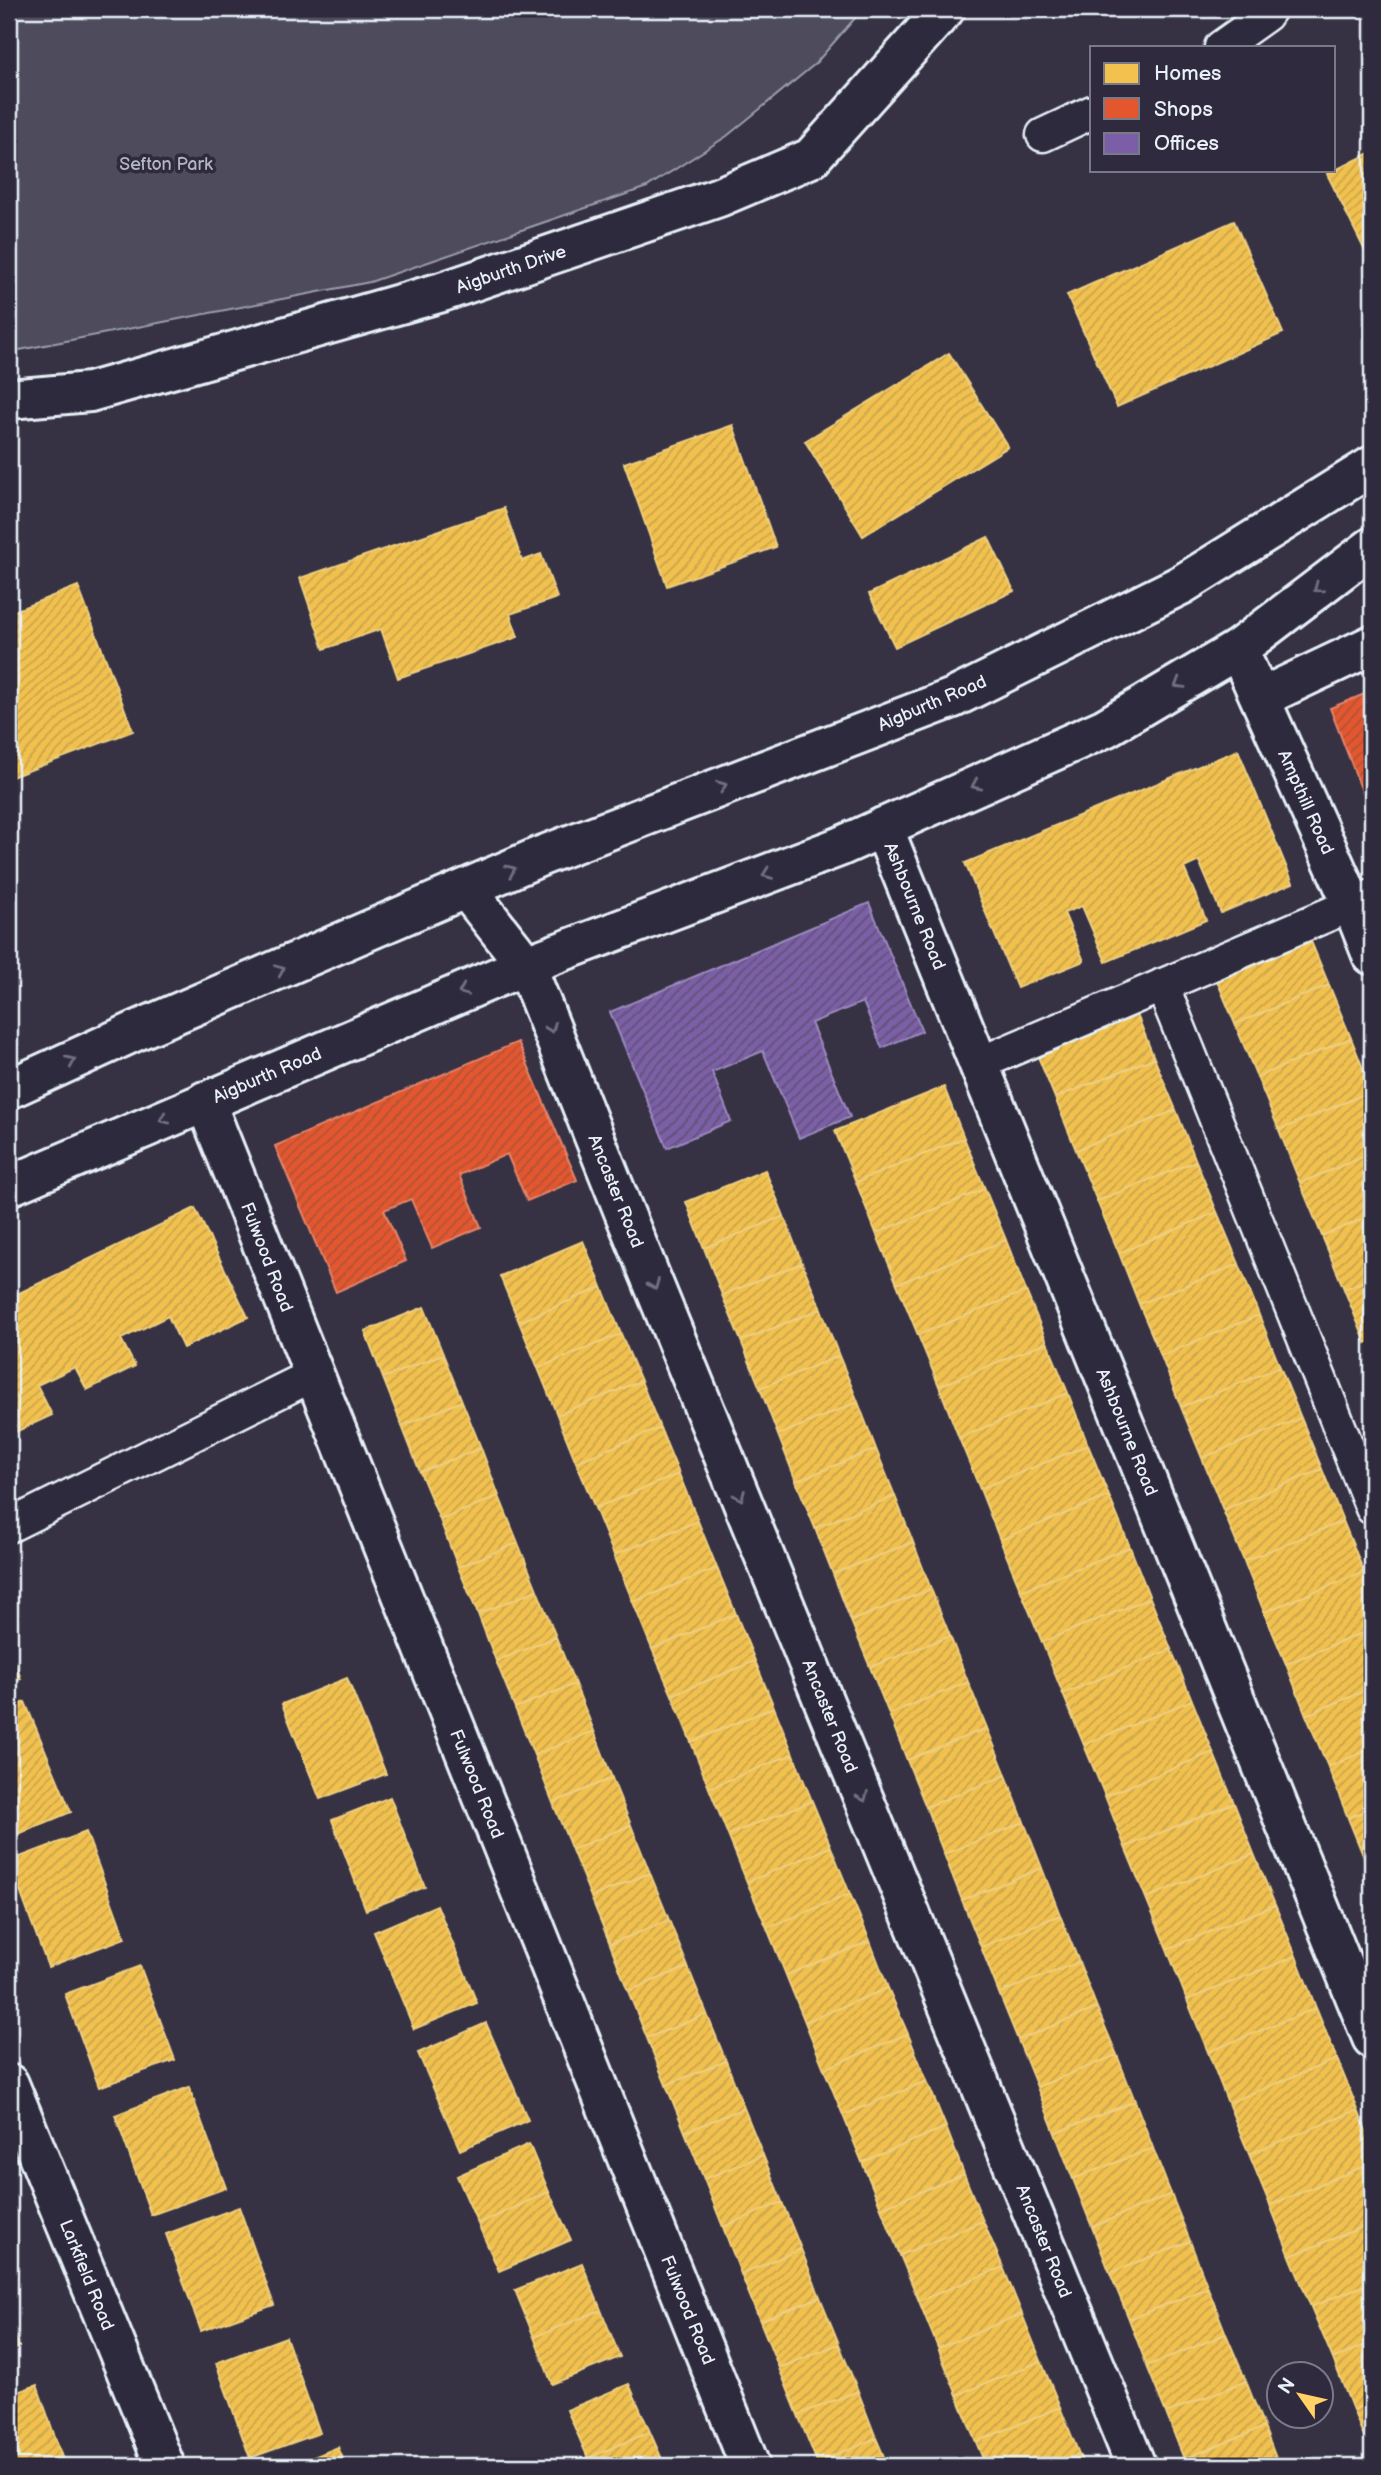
<svg xmlns="http://www.w3.org/2000/svg" width="1381" height="2475" font-family="'Balsamiq Sans',sans-serif">
<defs>
<pattern id="homes-hatch" width="6" height="6" patternUnits="userSpaceOnUse" patternTransform="scale(1.75)"><rect width="6" height="6" fill="#f2c14e"/><path d="M-1 1l2-2M0 6l6-6M5 7l2-2" fill="none" stroke="#c7a34d"/></pattern>
<pattern id="shops-hatch" width="6" height="6" patternUnits="userSpaceOnUse" patternTransform="scale(1.75)"><rect width="6" height="6" fill="#e4572e"/><path d="M-1 1l2-2M0 6l6-6M5 7l2-2" fill="none" stroke="#ad5238"/></pattern>
<pattern id="offices-hatch" width="6" height="6" patternUnits="userSpaceOnUse" patternTransform="scale(1.75)"><rect width="6" height="6" fill="#7b5ea7"/><path d="M-1 1l2-2M0 6l6-6M5 7l2-2" fill="none" stroke="#5e5274"/></pattern>
</defs>
<rect width="100%" height="100%" fill="#363244"/>
<filter id="ink" filterUnits="userSpaceOnUse"><feTurbulence type="fractalNoise" baseFrequency=".0143" numOctaves="2"/><feDisplacementMap in="SourceGraphic" scale="14" xChannelSelector="R" yChannelSelector="G"/><feConvolveMatrix kernelMatrix="1 2 1 2 8 2 1 2 1" color-interpolation-filters="sRGB"/></filter>
<g filter="url(#ink)">
<path fill="#4d4b5c" stroke="#9a9eaa" stroke-width="2" d="M9,9H863L815,64L727,136L647,187L370,282L9,352Z"/>
<path fill="url(#homes-hatch)" stroke="#efcf81" stroke-width="2" d="M1372,152V265L1327,174Z
M1234,221L1283,333L1117,407L1067,295Z
M949,353L1008,447L863,536L805,441Z
M733,425L776,547L667,586L624,463Z
M504,508L522,561L541,554L557,598L510,614L518,637L398,678L381,629L324,649L300,578Z
M988,537L1014,591L895,647L869,594Z
M78,586L133,731L9,778V613Z
M1238,750L1293,883L1221,913L1199,861L1184,868L1206,920L1106,962L1082,906L1064,913L1084,961L1017,988L965,863Z
M1307,932L1329,985L1235,1024L1213,971Z
M1329,985L1351,1038L1257,1077L1235,1024Z
M1134,1007L1154,1058L1055,1098L1034,1047Z
M1351,1038L1372,1091L1279,1130L1257,1077Z
M1154,1058L1176,1110L1076,1150L1055,1098Z
M944,1087L964,1138L856,1182L835,1131Z
M1372,1091V1153L1300,1183L1279,1130Z
M1176,1110L1196,1161L1097,1201L1076,1150Z
M964,1138L985,1189L876,1233L856,1182Z
M1372,1153V1215L1322,1236L1300,1183Z
M1196,1161L1217,1212L1119,1253L1097,1201Z
M765,1170L784,1216L704,1248L686,1202Z
M985,1189L1006,1240L897,1284L876,1233Z
M195,1208L248,1317L183,1348L168,1316L121,1339L135,1366L87,1390L75,1367L37,1385L52,1415L9,1435V1298Z
M1217,1212L1239,1264L1139,1304L1119,1253Z
M1372,1215V1278L1344,1289L1322,1236Z
M784,1216L802,1263L722,1295L704,1248Z
M1006,1240L1026,1291L918,1335L897,1284Z
M583,1241L602,1287L519,1322L500,1276Z
M802,1263L821,1309L741,1341L722,1295Z
M1239,1264L1259,1315L1161,1356L1139,1304Z
M1372,1278V1340L1366,1343L1344,1289Z
M602,1287L621,1334L538,1368L519,1322Z
M1026,1291L1047,1342L939,1386L918,1335Z
M424,1307L443,1354L383,1378L365,1331Z
M821,1309L839,1356L760,1388L741,1341Z
M1259,1315L1280,1367L1181,1407L1161,1356Z
M621,1334L641,1381L557,1415L538,1368Z
M1047,1342L1068,1393L959,1438L939,1386Z
M443,1354L462,1401L402,1426L383,1378Z
M839,1356L858,1402L778,1435L760,1388Z
M1280,1367L1301,1418L1202,1458L1181,1407Z
M641,1381L660,1428L576,1462L557,1415Z
M1068,1393L1088,1445L980,1489L959,1438Z
M462,1401L481,1448L420,1472L402,1426Z
M858,1402L876,1449L796,1481L778,1435Z
M1301,1418L1322,1469L1223,1510L1202,1458Z
M660,1428L679,1474L595,1508L576,1462Z
M1088,1445L1109,1496L1000,1540L980,1489Z
M481,1448L499,1496L440,1520L420,1472Z
M876,1449L895,1496L815,1528L796,1481Z
M1322,1469L1343,1521L1244,1561L1223,1510Z
M679,1474L698,1521L614,1555L595,1508Z
M499,1496L518,1543L458,1567L440,1520Z
M895,1496L913,1542L833,1574L815,1528Z
M1109,1496L1130,1547L1021,1591L1000,1540Z
M698,1521L717,1568L633,1602L614,1555Z
M1343,1521L1364,1572L1264,1612L1244,1561Z
M913,1542L931,1589L851,1621L833,1574Z
M518,1543L537,1590L478,1614L458,1567Z
M1130,1547L1150,1598L1042,1642L1021,1591Z
M717,1568L736,1614L652,1649L633,1602Z
M1364,1572L1372,1593V1629L1286,1664L1264,1612Z
M931,1589L950,1636L870,1667L851,1621Z
M537,1590L556,1637L496,1661L478,1614Z
M1150,1598L1171,1649L1063,1694L1042,1642Z
M736,1614L755,1661L672,1695L652,1649Z
M1372,1629V1688L1306,1715L1286,1664Z
M950,1636L968,1682L889,1714L870,1667Z
M556,1637L575,1684L515,1708L496,1661Z
M9,1647L21,1679L9,1684Z
M1171,1649L1192,1700L1084,1745L1063,1694Z
M755,1661L774,1707L691,1742L672,1695Z
M347,1678L386,1774L320,1799L282,1704Z
M968,1682L987,1728L907,1760L889,1714Z
M575,1684L594,1731L534,1755L515,1708Z
M1372,1688V1748L1328,1767L1306,1715Z
M1192,1700L1213,1752L1105,1796L1084,1745Z
M25,1702L71,1812L9,1838V1708Z
M774,1707L793,1754L709,1788L691,1742Z
M987,1728L1006,1775L926,1807L907,1760Z
M594,1731L612,1778L553,1803L534,1755Z
M1372,1748V1808L1348,1818L1328,1767Z
M1213,1752L1234,1803L1125,1847L1105,1796Z
M793,1754L812,1801L728,1835L709,1788Z
M1006,1775L1024,1822L944,1854L926,1807Z
M612,1778L631,1825L572,1850L553,1803Z
M390,1797L425,1887L366,1910L332,1820Z
M812,1801L831,1847L747,1882L728,1835Z
M1234,1803L1254,1854L1146,1898L1125,1847Z
M1372,1808V1868L1369,1870L1348,1818Z
M1024,1822L1042,1868L962,1900L944,1854Z
M631,1825L650,1873L591,1897L572,1850Z
M86,1832L125,1938L48,1967L9,1861Z
M831,1847L850,1894L767,1928L747,1882Z
M1254,1854L1275,1905L1167,1949L1146,1898Z
M1042,1868L1060,1915L981,1947L962,1900Z
M650,1873L669,1920L610,1944L591,1897Z
M850,1894L870,1941L786,1975L767,1928Z
M437,1905L477,2003L414,2029L374,1932Z
M1275,1905L1296,1956L1187,2000L1167,1949Z
M1060,1915L1079,1962L999,1993L981,1947Z
M669,1920L688,1967L628,1991L610,1944Z
M870,1941L888,1988L805,2022L786,1975Z
M1296,1956L1316,2008L1208,2052L1187,2000Z
M1079,1962L1097,2008L1018,2040L999,1993Z
M140,1966L175,2060L99,2087L65,1994Z
M688,1967L707,2014L647,2038L628,1991Z
M888,1988L908,2034L824,2069L805,2022Z
M1097,2008L1117,2055L1037,2087L1018,2040Z
M1316,2008L1337,2059L1228,2103L1208,2052Z
M707,2014L726,2061L666,2085L647,2038Z
M486,2023L528,2120L460,2150L418,2053Z
M908,2034L927,2081L843,2115L824,2069Z
M1117,2055L1135,2101L1055,2133L1037,2087Z
M1337,2059L1358,2110L1249,2154L1228,2103Z
M726,2061L744,2108L685,2132L666,2085Z
M927,2081L946,2127L862,2162L843,2115Z
M189,2087L226,2188L151,2215L115,2115Z
M1135,2101L1153,2148L1073,2179L1055,2133Z
M744,2108L763,2155L704,2179L685,2132Z
M1358,2110L1372,2146V2163L1270,2205L1249,2154Z
M946,2127L964,2174L881,2208L862,2162Z
M529,2144L549,2192L478,2224L457,2176Z
M1153,2148L1171,2194L1092,2227L1073,2179Z
M763,2155L782,2202L723,2227L704,2179Z
M1372,2163V2223L1290,2256L1270,2205Z
M964,2174L983,2221L900,2255L881,2208Z
M549,2192L571,2240L499,2271L478,2224Z
M1171,2194L1190,2241L1110,2273L1092,2227Z
M782,2202L801,2249L741,2274L723,2227Z
M239,2207L274,2305L201,2331L166,2234Z
M983,2221L1003,2267L919,2301L900,2255Z
M1372,2223V2282L1311,2307L1290,2256Z
M1190,2241L1208,2288L1129,2319L1110,2273Z
M801,2249L820,2297L760,2321L741,2274Z
M582,2263L601,2310L534,2337L515,2290Z
M1003,2267L1022,2314L938,2348L919,2301Z
M1372,2282V2342L1333,2359L1311,2307Z
M1208,2288L1226,2334L1147,2366L1129,2319Z
M820,2297L839,2344L779,2368L760,2321Z
M601,2310L620,2357L552,2384L534,2337Z
M1022,2314L1041,2361L957,2395L938,2348Z
M9,2321L19,2347L9,2351Z
M1226,2334L1246,2381L1166,2413L1147,2366Z
M286,2337L320,2433L250,2458L216,2363Z
M1372,2342V2402L1353,2410L1333,2359Z
M839,2344L858,2391L798,2415L779,2368Z
M1041,2361L1060,2407L976,2442L957,2395Z
M1246,2381L1264,2427L1184,2459L1166,2413Z
M629,2384L650,2432L588,2458L567,2410Z
M37,2385L65,2466H9V2395Z
M858,2391L876,2438L817,2462L798,2415Z
M1372,2402V2457L1353,2410Z
M1060,2407L1079,2454L1049,2466H986L976,2442Z
M1264,2427L1279,2466H1186L1184,2459Z
M650,2432L665,2466H591L588,2458Z
M876,2438L888,2466H819L817,2462Z
M338,2447L346,2466H292Z
M1079,2454L1084,2466H1049Z"/>
<path fill="url(#shops-hatch)" stroke="#e5856b" stroke-width="2" d="M1372,691V817L1330,708Z
M518,1042L577,1180L527,1201L507,1154L459,1175L481,1227L432,1248L411,1199L384,1210L406,1261L336,1292L275,1146Z"/>
<path fill="url(#offices-hatch)" stroke="#9c8abf" stroke-width="2" d="M869,903L922,1031L882,1048L863,1002L811,1023L850,1117L799,1138L763,1051L712,1072L731,1121L667,1148L610,1012Z"/>
<g fill="none" stroke-linecap="round" stroke-linejoin="round">
<defs>
<path id="service" d="M1221,47L1266,15L1270,9
M1043,135L1092,112
M1162,985L1372,1508
M978,1064L1372,896
M9,1526L313,1375"/>
<path id="minor" d="M1238,649L1352,904L1372,955
M1260,698L1372,645
M883,827L1372,2038
M467,890L526,965L624,1212L1136,2466
M205,1101L750,2466
M9,2084L165,2466"/>
<path id="tertiary" d="M9,399L90,392L442,292L719,197L811,158L945,9"/>
<path id="trunk" d="M9,1089L138,1030L541,856L953,698L1181,585L1372,466
M9,1186L526,965L839,847L1105,728L1238,649L1372,547"/>
</defs>
<use href="#service" stroke="#e8f1f8" stroke-width="37"/>
<use href="#minor" stroke="#e8f1f8" stroke-width="44"/>
<use href="#tertiary" stroke="#e8f1f8" stroke-width="44"/>
<use href="#trunk" stroke="#e8f1f8" stroke-width="44"/>
<use href="#service" stroke="#2f2a3d" stroke-width="32"/>
<use href="#minor" stroke="#2f2a3d" stroke-width="38"/>
<use href="#tertiary" stroke="#2f2a3d" stroke-width="38"/>
<use href="#trunk" stroke="#2f2a3d" stroke-width="38"/>
</g>
<defs><path id="oneway-chevron" d="M-2-3.5L2.5 0L-2 3.5" fill="none" stroke-width="1.6" stroke-linecap="round" stroke-linejoin="round" transform="scale(1.75)"/></defs>
<g stroke="#70707e">
<use href="#oneway-chevron" transform="translate(1318 588) rotate(143)"/>
<use href="#oneway-chevron" transform="translate(1179 684) rotate(149)"/>
<use href="#oneway-chevron" transform="translate(976 785) rotate(156)"/>
<use href="#oneway-chevron" transform="translate(722 786) rotate(-21)"/>
<use href="#oneway-chevron" transform="translate(511 870) rotate(-24)"/>
<use href="#oneway-chevron" transform="translate(767 874) rotate(159)"/>
<use href="#oneway-chevron" transform="translate(280 970) rotate(-23)"/>
<use href="#oneway-chevron" transform="translate(463 991) rotate(157)"/>
<use href="#oneway-chevron" transform="translate(551 1028) rotate(68)"/>
<use href="#oneway-chevron" transform="translate(71 1061) rotate(-24)"/>
<use href="#oneway-chevron" transform="translate(164 1119) rotate(156)"/>
<use href="#oneway-chevron" transform="translate(654 1285) rotate(68)"/>
<use href="#oneway-chevron" transform="translate(740 1496) rotate(68)"/>
<use href="#oneway-chevron" transform="translate(863 1797) rotate(68)"/>
</g>
</g>
<g text-anchor="middle" stroke-width="7" stroke-linejoin="round" paint-order="stroke">
<g font-size="18" fill="#b2b7c1" stroke="#2f2a3d">
<text x="166" y="170">Sefton Park</text>
</g>
<g font-size="18" fill="#e8f1f8" stroke="#2f2a3d">
<text transform="translate(511 269) rotate(-19)" y="6">Aigburth Drive</text>
<text transform="translate(932 703) rotate(-23)" y="6">Aigburth Road</text>
<text transform="translate(1306 802) rotate(66)" y="6">Ampthill Road</text>
<text transform="translate(915 906) rotate(68)" y="6">Ashbourne Road</text>
<text transform="translate(267 1075) rotate(-23)" y="6">Aigburth Road</text>
<text transform="translate(616 1191) rotate(68)" y="6">Ancaster Road</text>
<text transform="translate(267 1257) rotate(69)" y="6">Fulwood Road</text>
<text transform="translate(1127 1432) rotate(68)" y="6">Ashbourne Road</text>
<text transform="translate(830 1716) rotate(68)" y="6">Ancaster Road</text>
<text transform="translate(477 1784) rotate(68)" y="6">Fulwood Road</text>
<text transform="translate(1044 2241) rotate(68)" y="6">Ancaster Road</text>
<text transform="translate(87 2275) rotate(68)" y="6">Larkfield Road</text>
<text transform="translate(688 2310) rotate(68)" y="6">Fulwood Road</text>
</g>
</g>
<rect width="1381" height="2475" fill="none" stroke="#2f2a3d" stroke-width="35"/>
<rect x="18" y="18" width="1346" height="2440" fill="none" stroke="#e8f1f8" stroke-width="2.5" filter="url(#ink)"/>
<rect x="1090" y="46" width="245" height="126" fill="#2f2a3d" stroke="#797a88" stroke-width="2"/>
<rect x="1104" y="63" width="35" height="21" fill="#f2c14e" stroke="#797a88" stroke-width="2"/>
<text x="1154" y="80" font-size="21" fill="#e8f1f8">Homes</text>
<rect x="1104" y="98" width="35" height="21" fill="#e4572e" stroke="#797a88" stroke-width="2"/>
<text x="1154" y="116" font-size="21" fill="#e8f1f8">Shops</text>
<rect x="1104" y="133" width="35" height="21" fill="#7b5ea7" stroke="#797a88" stroke-width="2"/>
<text x="1154" y="150" font-size="21" fill="#e8f1f8">Offices</text>
<g transform="translate(1300 2395) rotate(304)"><circle r="33" fill="#2f2a3d" stroke="#797a88" stroke-width="2"/>
<path d="M0-5L12 26L0 18L-12 26Z" fill="#ffd166"/>
<text y="-10" font-size="19" font-weight="bold" text-anchor="middle" fill="#e8f1f8">N</text>
</g>
</svg>
